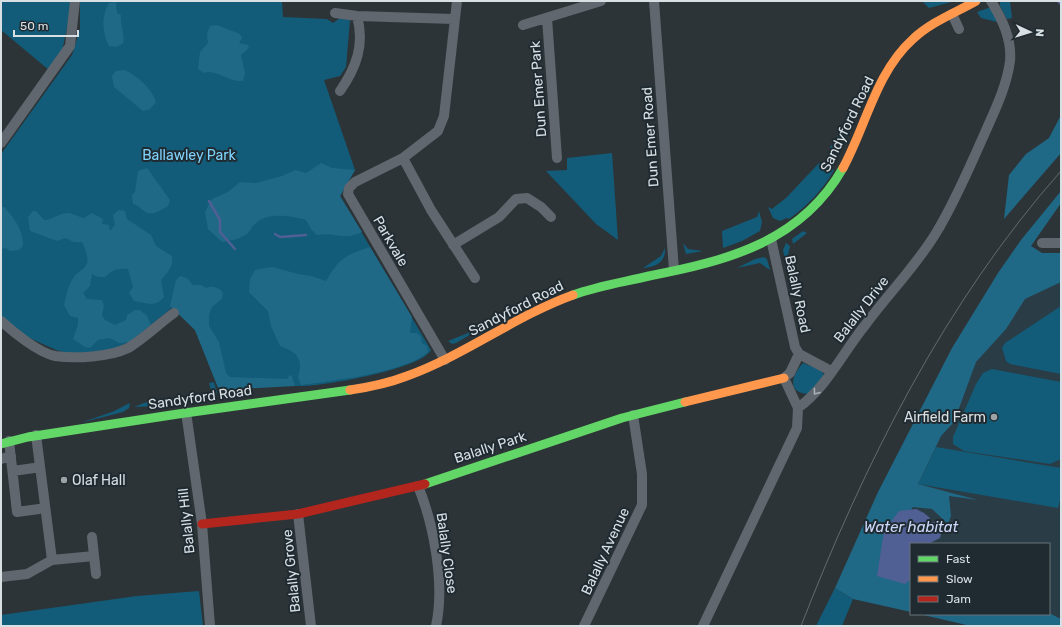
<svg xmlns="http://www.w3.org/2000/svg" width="1062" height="627" font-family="Rubik,sans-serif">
<rect width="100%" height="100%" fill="#2d3437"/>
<path fill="#2a3c45" d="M1061,261V626H971L919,614H1049V544H911V612L853,599L958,355Z"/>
<path fill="#125c79" d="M5,1H70L71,10L62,51L49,70L1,30V3Z
M80,1H282L283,17L327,19L333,23L340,18L350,20L346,67L340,76L324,80L355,170L340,196L431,350C421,369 328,385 304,386C284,386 261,385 240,389C234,389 228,392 222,393L219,390L195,330L173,307L130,342L111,350L70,354L56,350L23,335L1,315V154L72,55L80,29Z
M922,1H955L929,8Z
M1000,1H1010L1012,18L1007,19L1000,6Z
M991,7L997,22L981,18L977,12Z
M852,112L854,115L852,123L832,169L834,170C823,190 807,206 789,219L787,218L780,221L773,218L768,207L772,209L787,197L819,163L832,168L838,152L830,148Z
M612,153L618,240L596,224L546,171L567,170V158Z
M759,211L762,222L760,231L742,241L723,248L722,231L757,217Z
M803,231L807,233L793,244L792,239Z
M683,243L688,249L703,251L686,254Z
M786,243L790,246L786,264L783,250Z
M665,248C666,262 656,267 643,268L661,256Z
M764,257L767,259L770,270L760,263L737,268L755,259Z
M1061,306V374L1010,364L1006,361L1002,348L1005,343Z
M483,327L456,343L452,344L448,341Z
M803,363L821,370L824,375L814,389L808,394C785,392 793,374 803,363Z
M992,369L1061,382V459L1050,464L964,451L953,444V437L976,384L983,373Z
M214,382L217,393L212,394L209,383Z
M154,399L155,406L134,407Z
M130,403L129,408L123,412L80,423L112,412Z
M936,447L1061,468V496L1058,508L918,484Z
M835,588L853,599L842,626H816Z
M199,591L203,626H1V615L137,596Z"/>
<path fill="#1f6987" d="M116,2L117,13L121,15C120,26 125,33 123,43L117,47L109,46C102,32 101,16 109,3Z
M217,25L240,34L242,38L239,43L248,45L249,48L241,55L245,74L243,81C228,82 215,68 204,73L198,69L200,52L208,43L207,34L210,26Z
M124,70C137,75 152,89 156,102L150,109L143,111L114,87L112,76L116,71Z
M1061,115V153L1004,219L1009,175L1026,154L1049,138Z
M321,163L332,168L355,170L340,196L362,232C344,241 335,232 317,235L311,229L306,220C292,216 268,212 256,223C252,226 251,230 248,233C241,239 230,241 222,242L208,229L205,212L212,199L228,192L240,182L256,183L282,176L295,170L306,173Z
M147,168L170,200L168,206C161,210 152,217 144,211C140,208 138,205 133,204L132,195L135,192L138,171Z
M1061,191V203L1031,246L1042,253H1061V282L1025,299L1006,329L976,362L954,422L941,436L918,484L978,500L949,496L951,516L948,524L932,509L913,507L897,529L911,575V612L853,599L835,588L878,492L952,348L998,273L1021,240Z
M1,207H4C15,219 23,229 23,246L19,250L10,251L6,248L1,249Z
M119,210L125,211L127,219L151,235L156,246L172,256C174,266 167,273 161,280L164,297C155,308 147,303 134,301L129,293L133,287L128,269C118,268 112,270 105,277H98L92,274L90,286L83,293L87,299L102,300L104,306L102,315L105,320L115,325L126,320L127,315L135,310H140L147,316L151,325L130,342L119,343L110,338L98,340L90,348L85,347L73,339L78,325V318L70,316L64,305C66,298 67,290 70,284C78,264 97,273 82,242H74L65,238L57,241L30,231L28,217L33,211H36L44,220C53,220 60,212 69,213C74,214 79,217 84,218L92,213L103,219L102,224L109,225L110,231L115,225L113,215Z
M370,247L412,317L410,333H417L421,337L422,343L427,346L428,352C407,372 331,381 301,385L298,377C304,359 297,352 280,346L271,326L268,311L249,292L250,279L255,270L272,267L298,274L311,276L326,281C339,258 346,255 370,247Z
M180,276L187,278L193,285H201L206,288C213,285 218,288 223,292L222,299L212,307L209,315V326L219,342L226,373L230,377L287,379L290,375L292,376L295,386L219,390L195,330L170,306L176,280Z
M1049,613L1061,619V626H971L919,614Z"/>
<path fill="#505f94" d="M916,509L924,513L930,518L929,522H935L936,526H942L943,528L940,538L928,544H911V579L905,584L877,576L884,531L899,511Z"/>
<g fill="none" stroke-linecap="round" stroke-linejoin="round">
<path stroke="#505f94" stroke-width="2.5" d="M1058,1L1061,4
M209,201L220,220V232L235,249
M275,234L280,237L306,235"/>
<path stroke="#60676e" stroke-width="10" d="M654,1L674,270
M335,13L357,16L454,19
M952,14L959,29
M547,18L557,158
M523,25L601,1
M340,91C356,68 365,45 357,16
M1,143L70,46L75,1
M403,158L431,210L475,278
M771,239L795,347L799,354L831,371
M1042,243H1061
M453,245L499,217L516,199L527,198L541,207L551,217
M1,321C13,332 39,353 55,356C75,359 110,357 128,348C141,341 161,322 174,313
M445,360L348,194L349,188L355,182L403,158L438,131L444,116L457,1
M798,408C827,387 843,352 866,324C889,293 916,266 936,233C955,202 969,168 984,135C994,112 1007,86 1010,61C1012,39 1002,19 991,1
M186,412L202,524L210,626
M36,435L52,560
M9,441L17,512L39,509
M1,459L11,456
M13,471L34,468
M418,486C434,525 445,584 436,626
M298,514L311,626
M92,537L96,574
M1,577L27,574L52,560L94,556
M584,626L642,505V474L633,415
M703,626L797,428L798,408L784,378L790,373L799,354"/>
<path stroke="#63d668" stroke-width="9" d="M573,295C597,286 624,282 649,276C727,261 801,242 843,168
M1,444L28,437L178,414L350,390
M425,484L622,418L685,402"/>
<path stroke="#ff974d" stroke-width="9" d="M843,168C866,126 876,72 913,39C931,22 955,13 976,1
M350,390C370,387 389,383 407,376C465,355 515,316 573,295
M685,402L784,378"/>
<path stroke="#b3261e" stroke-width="9" d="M202,524L298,514L425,484"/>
<path stroke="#646a6e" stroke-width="1" d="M801,626C864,464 945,302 1061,171"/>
</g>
<defs><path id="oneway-chevron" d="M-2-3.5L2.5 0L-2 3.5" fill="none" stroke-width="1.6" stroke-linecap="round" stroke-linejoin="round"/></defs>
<use stroke="#a8b0b5" href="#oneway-chevron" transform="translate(816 392) rotate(127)"/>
<g fill="#9ca4a7" stroke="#1f2b31" stroke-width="1.5">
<circle cx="994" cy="417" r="4"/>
<circle cx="64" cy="480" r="4"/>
</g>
<g text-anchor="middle" stroke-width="4" stroke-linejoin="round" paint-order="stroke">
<g font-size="14" fill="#d8e0e4" stroke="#1f2b31">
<text transform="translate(538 89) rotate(-94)" y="5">Dun Emer Park</text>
<text transform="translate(847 124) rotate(-64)" y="5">Sandyford Road</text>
<text transform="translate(650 137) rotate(-94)" y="5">Dun Emer Road</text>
<text transform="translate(391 241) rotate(60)" y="5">Parkvale</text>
<text transform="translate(798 294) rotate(78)" y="5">Balally Road</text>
<text transform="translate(516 308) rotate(-27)" y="5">Sandyford Road</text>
<text transform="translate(861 309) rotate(-52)" y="5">Balally Drive</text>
<text transform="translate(200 397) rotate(-8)" y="5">Sandyford Road</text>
<text transform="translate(490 447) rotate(-18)" y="5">Balally Park</text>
<text transform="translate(186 521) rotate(-96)" y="5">Balally Hill</text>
<text transform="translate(605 551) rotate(-65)" y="5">Balally Avenue</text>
<text transform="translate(447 553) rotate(82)" y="5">Balally Close</text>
<text transform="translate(291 571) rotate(-96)" y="5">Balally Grove</text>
</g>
<g font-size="14" fill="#80d3fc" stroke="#1f2b31">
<text x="189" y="160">Ballawley Park</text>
</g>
<g font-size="14" fill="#d8e0e4" stroke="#1f2b31" text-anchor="end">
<text x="986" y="422">Airfield Farm</text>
<text x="72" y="485" text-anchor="start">Olaf Hall</text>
</g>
<g font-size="15" font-style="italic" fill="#ccd8fa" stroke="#1f2b31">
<text x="911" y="532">Water habitat</text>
</g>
</g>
<rect width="1062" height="627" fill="none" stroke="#d8e0e4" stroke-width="4"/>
<rect x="910" y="543" width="140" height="72" fill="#1f2b31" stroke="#697379"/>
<rect x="918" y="556" width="20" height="6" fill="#63d668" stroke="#697379"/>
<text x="946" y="563" font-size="12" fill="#d8e0e4">Fast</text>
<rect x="918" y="576" width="20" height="6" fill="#ff974d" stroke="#697379"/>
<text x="946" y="583" font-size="12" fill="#d8e0e4">Slow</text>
<rect x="918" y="596" width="20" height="6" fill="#b3261e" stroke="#697379"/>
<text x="946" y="603" font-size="12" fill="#d8e0e4">Jam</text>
<g transform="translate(1030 32) rotate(94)" stroke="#1f2b31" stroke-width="3" paint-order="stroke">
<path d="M0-3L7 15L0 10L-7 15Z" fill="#d8e0e4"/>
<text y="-6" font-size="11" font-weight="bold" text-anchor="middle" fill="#d8e0e4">N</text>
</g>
<path d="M14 30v6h64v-6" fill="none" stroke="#d8e0e4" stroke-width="2"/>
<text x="20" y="30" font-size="12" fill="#d8e0e4" stroke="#1f2b31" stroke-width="3" paint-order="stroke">50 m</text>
</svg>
